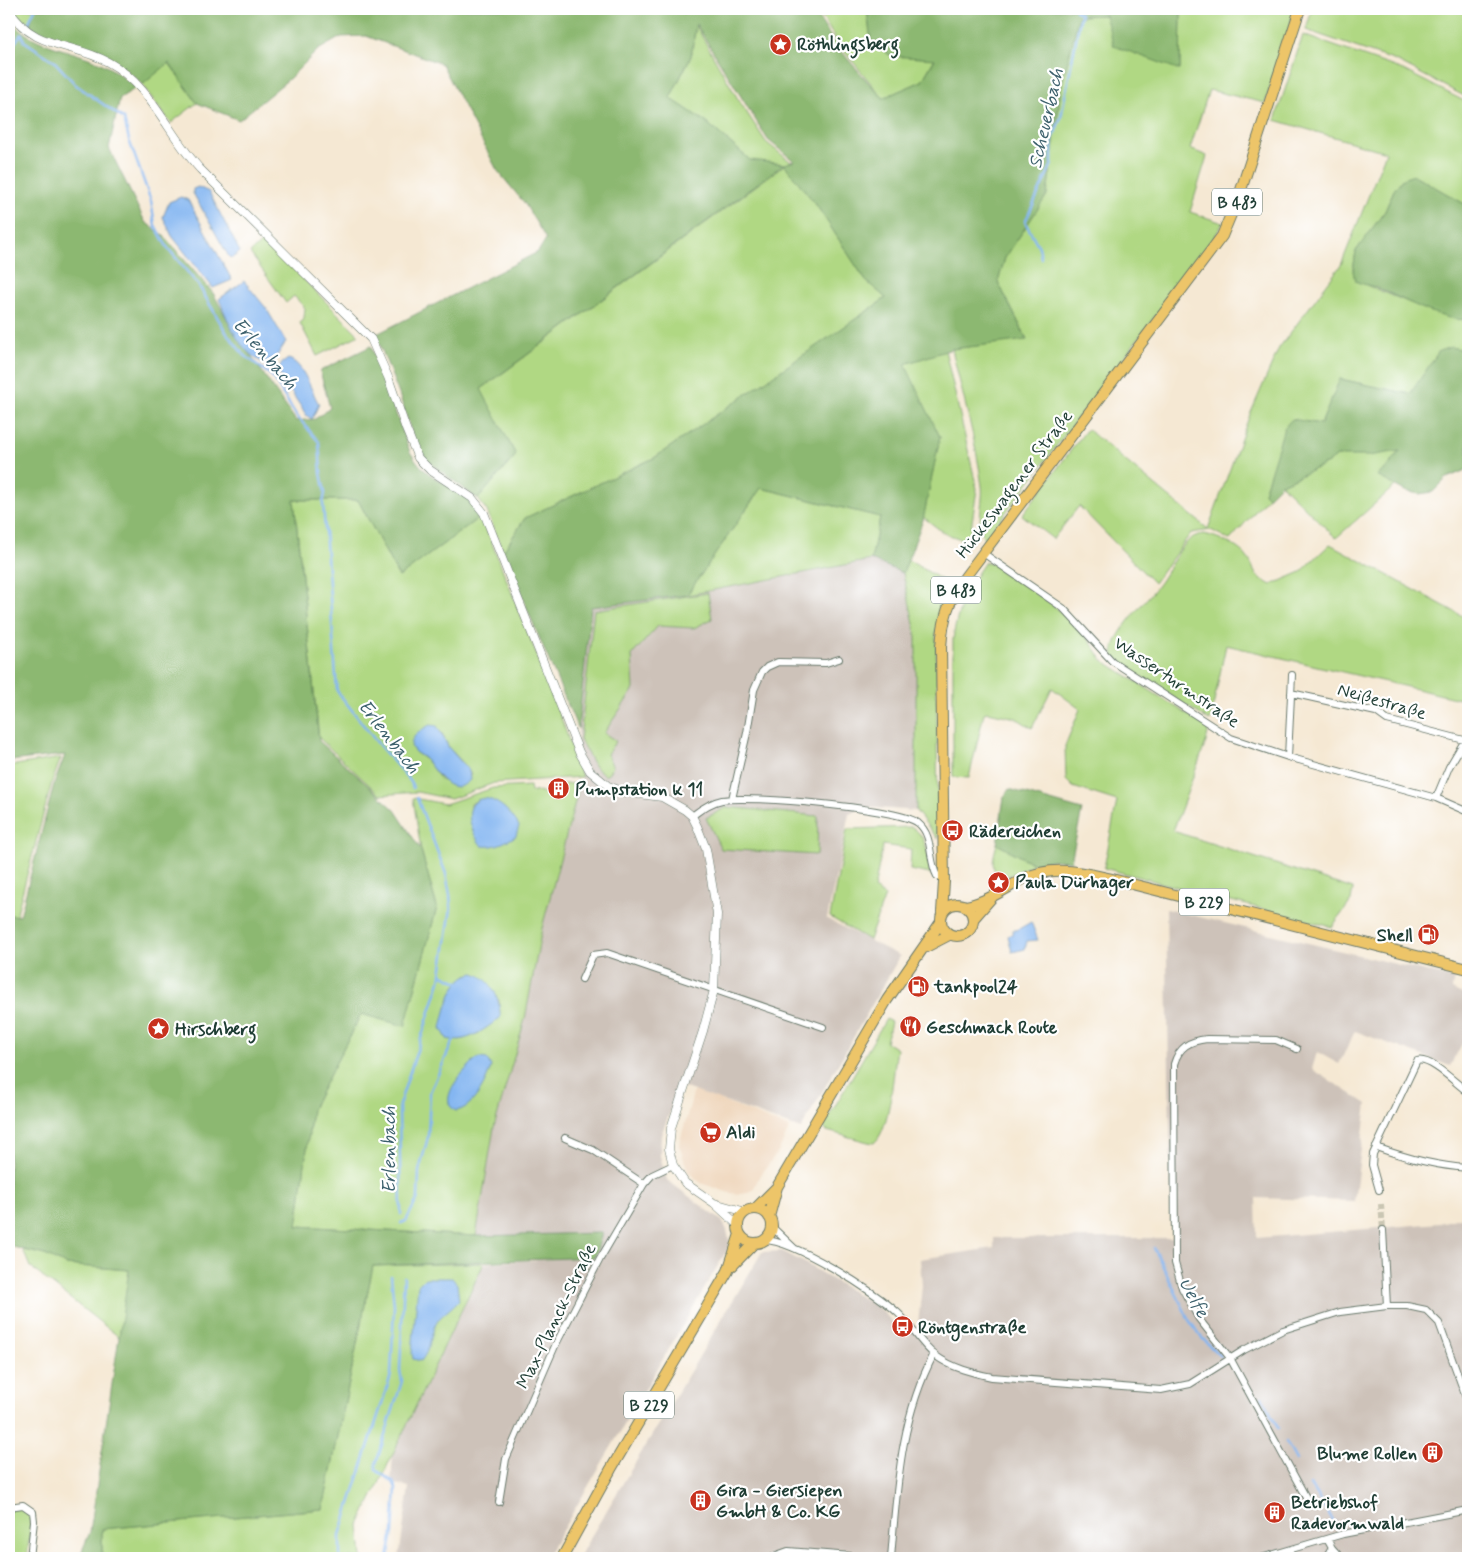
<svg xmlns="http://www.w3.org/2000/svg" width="1477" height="1567" font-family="Mynerve,sans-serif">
<rect width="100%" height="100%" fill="#fff"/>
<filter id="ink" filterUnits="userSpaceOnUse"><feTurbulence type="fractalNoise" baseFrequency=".02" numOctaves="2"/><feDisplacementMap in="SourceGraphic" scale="10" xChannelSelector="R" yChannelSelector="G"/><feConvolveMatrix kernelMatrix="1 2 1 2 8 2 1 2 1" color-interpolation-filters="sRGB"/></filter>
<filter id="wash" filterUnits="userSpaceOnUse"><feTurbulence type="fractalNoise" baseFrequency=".0096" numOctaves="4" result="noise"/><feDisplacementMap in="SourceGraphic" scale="20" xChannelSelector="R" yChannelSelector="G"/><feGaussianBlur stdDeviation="1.12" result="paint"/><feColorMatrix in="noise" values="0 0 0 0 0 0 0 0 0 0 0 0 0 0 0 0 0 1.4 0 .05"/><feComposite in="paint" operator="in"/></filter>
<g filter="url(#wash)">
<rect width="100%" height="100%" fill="#f5e8d3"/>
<path fill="#efd6bb" d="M694,1090L790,1128L779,1150L758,1179L753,1190L743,1194L729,1193L701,1183L688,1172L679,1145Z"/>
<path fill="#cdc2b9" d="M871,560L903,573L916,633V811L865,807L849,814L827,919L900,956L801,1129L680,1086L661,1135L660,1156L667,1180L722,1221L727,1230L730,1245L546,1558H399L409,1487L391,1483L393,1454L484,1263L595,1257L602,1233L476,1236L494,1127L525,1019L542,928L582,777L576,752L591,607L687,595Z
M1166,909L1454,978L1452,989L1468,997V1033L1450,1066L1355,1031L1339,1064L1317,1052L1312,1069L1367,1104L1354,1201L1256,1198L1257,1238L1439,1223L1468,1216V1558H578L762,1252L782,1251L805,1263L879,1308L907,1337L918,1325L922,1286L920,1259L994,1248V1238H1172Z"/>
<path fill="#b0d883" stroke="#688a5c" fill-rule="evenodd" d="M10,9H34L29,28Z
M817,9H867L871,42L935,58L922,81L883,98L840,46Z
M1181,9H1295L1265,103L1209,90L1190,149L1207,156L1190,212L1223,223L1210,244L985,540C975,525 984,502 982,486C976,440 962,394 952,349L1027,339L998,282L1005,258L1047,195L1061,89L1071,43L1079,16L1105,15L1180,70Z
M1312,9H1468V98L1396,61L1306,30Z
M696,26L738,99L766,142L791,162L785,165L817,206L866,281L886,298L654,458L525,518L503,552L487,511L478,499L516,455L480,390L784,165L750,160L706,122L670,98L691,56Z
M1303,35L1403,70L1468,103V206L1414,175L1394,190L1385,211L1356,251L1353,271L1366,285L1440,315L1464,320L1468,318V351L1451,347L1410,394L1340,379L1321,424L1308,422L1274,462L1264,493L1268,497L1230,540L1211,530L1191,533L1154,583L1079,506L1053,539L1022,515L1087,429L1208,529L1249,417L1279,348L1341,265L1386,152L1275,120Z
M169,62L197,103L171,123L142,85Z
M264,240L359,335L317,356L300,323L304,318L305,308L294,296L286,303L250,253Z
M945,350L977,489L970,535L972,543L944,533L923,517L940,437L904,364Z
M1401,451L1388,467L1377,476L1396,485L1336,538L1281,484L1328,463L1337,456Z
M761,488L880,517L871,560L687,595Z
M294,500H358L399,577L481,516L554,698L582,777L494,783L451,799L417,792L380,795L319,738ZM442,733L449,748L466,766L471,775L442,781L426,760L415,752L412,745L414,737Z
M1203,534C1214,535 1240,547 1246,556C1259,572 1247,572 1271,585L1301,572L1330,544L1468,619V701L1226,645L1210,721L1114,659C1107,639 1144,603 1156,588C1168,573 1175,553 1189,540C1194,536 1198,535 1203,534Z
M908,560L951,585L942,603L936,630L938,839L916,811V633L903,573Z
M985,562C994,563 1004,571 1012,576C1046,599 1082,623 1102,660L1209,728L1206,742L1173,831L1353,889L1351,901L1332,927L1104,868L1117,801L1073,787L1066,780L1065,746L1080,709L1052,688L1032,728L1016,718L988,712L984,713L969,778L953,777V639C957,610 968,586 985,562Z
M708,593L712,619L694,628L658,626L632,655L634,689L604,733L616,741L607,754L613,767L606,776L595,767L580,740L594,610Z
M61,758L52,782L16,916L9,915V766Z
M580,783L542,928L525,1019L494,1127L476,1236L297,1226L312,1109L361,1014L405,1026L437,907L421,850L413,798L445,804L493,788L530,786L531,791L552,794L553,785ZM479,799L482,846L472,828L471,804ZM468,974L499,1000L500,1018L477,1034L460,1040V981ZM479,1058L488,1074L471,1102L458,1080L472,1063Z
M727,807L818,816L817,855L721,849L706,818Z
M912,827C928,837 928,857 930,874L910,870L911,849L883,845L874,889L885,896L869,940L830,917L847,829Z
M997,844L1034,864L1000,880C990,867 993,858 997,844Z
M886,1019L891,1022L886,1042L897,1049C893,1070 891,1129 874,1143L868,1142L827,1131L824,1129L825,1123Z
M23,1250L45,1255L66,1265L130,1270L119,1337L30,1267Z
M484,1263L359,1525L362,1558H102V1529L323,1509L373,1266Z
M19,1507L26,1509L31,1521L27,1558H9V1509Z"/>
<path fill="#8cb871" stroke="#567a52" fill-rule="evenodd" d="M34,9H814C831,43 857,70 883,98L922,81L935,59L891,56L871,42L867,9H1181L1180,70L1114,46L1105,15L1079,16L1061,89L1047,195L1005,258L998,282L1027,340L952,349L905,364L940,437L923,520L903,573L871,560L880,517L761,488L687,595L591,607L578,729L503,552L525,518L654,458L886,298L866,281L817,206L784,164L481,389L516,455L478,499L426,460L416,446L399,394L380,345L373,336L538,252L546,239L525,204L497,170L442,64L366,36L341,37L318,50L290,78L239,120L197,103L169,63L142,85C108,48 69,50 29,28ZM696,24L768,140L794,161L785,164L750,160L706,122L670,98L691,56Z
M9,19C31,45 64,48 94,60C111,67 123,77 136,88L120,98L109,148L145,222L163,235L213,293L233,330L296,421L315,419L330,408L320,371L371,346L410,452C429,481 442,479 466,497C472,502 477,509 481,516L399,577L358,500H294L319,741L395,810L421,850L437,907L405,1026L361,1014L312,1109L297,1226L476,1236L602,1233L595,1257L373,1266L323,1509L102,1529V1558H79L90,1532L129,1270L66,1265L45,1255L9,1246V915L20,916L54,784L65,755L9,761Z
M1414,175L1468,206V318C1450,327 1394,293 1374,287C1368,285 1361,284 1355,281L1353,271L1356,251L1385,211L1394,190L1402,179Z
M1451,347L1468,351V469L1447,478L1433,492L1419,494L1405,491L1377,476L1388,467L1400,451L1368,456H1337L1328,463L1281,484L1268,497L1264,493L1284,428L1292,419L1321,424L1340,379L1410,394L1439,351Z
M1009,789L1082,810L1071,861L1052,860L1034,864L997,844L1004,797Z"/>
<path fill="#84b6f1" stroke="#527a92" d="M198,187L209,192L240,252L232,258L229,257L193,193V189Z
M181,197L188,200L232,280L213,288L172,236L163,217L169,202Z
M244,281L266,308L286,342L276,357L264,363C239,352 229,323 219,299Z
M288,359C303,362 311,391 319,404L312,419L307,416L280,375C277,366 281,364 288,359Z
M430,725L437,726L449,748L469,771L470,780C452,799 437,774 427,761C424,757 419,755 415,752C403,741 422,729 430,725Z
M485,798C500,801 512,814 519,826L516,836C505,842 495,848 482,846C470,832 460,801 485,798Z
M1031,922L1038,940L1027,941L1025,949L1012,952L1008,936L1013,933V930H1017Z
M474,973C492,979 501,1000 500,1018C485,1029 467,1044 447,1039L441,1028C445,1010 452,976 474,973Z
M479,1058L487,1059L491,1066C487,1081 474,1108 456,1111C434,1100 467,1066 479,1058Z
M425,1278H452L457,1284L459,1300C453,1307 438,1318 436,1323C430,1336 431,1349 421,1361L413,1359L412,1353L418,1285Z"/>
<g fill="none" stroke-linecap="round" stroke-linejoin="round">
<path stroke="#84b6f1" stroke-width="2.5" d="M26,28L35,9
M22,34L24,41L54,61L76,85L124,119L129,140L151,201L155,225L167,247L199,286L226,332L243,354L272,376L296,415L319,442L321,473L325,493L323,503L337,691L379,745L411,782L413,788
M9,65L14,44L21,34
M1041,258L1039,247L1025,222L1052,164V141L1061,117L1081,14L1076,11L1077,9
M441,974L460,983
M401,1214L399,1105L440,981L451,908L450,895L446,874L417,798
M401,1223L406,1221L418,1198L419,1171L428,1137L430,1092L455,1037
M1154,1248L1189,1320L1201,1337L1220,1356
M1262,1397L1278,1428
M1286,1442L1296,1460
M1310,1485L1335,1523
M340,1558V1535L391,1375L394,1305L391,1276
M388,1558L393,1532L396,1488L393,1482L376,1470V1464L402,1381L400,1370L404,1277"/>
</g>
</g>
<g filter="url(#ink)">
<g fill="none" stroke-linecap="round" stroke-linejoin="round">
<path stroke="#cac6b3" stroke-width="6" stroke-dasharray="6 3" stroke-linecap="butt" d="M1381,1204L1383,1230"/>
<defs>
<path id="minor" d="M983,553L1063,608L1112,661L1231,738L1288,757L1436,798L1468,812
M1291,693L1376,712L1387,720L1468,741
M1288,757L1292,675
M1436,798L1449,767L1465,740
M732,799L747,733L754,690L762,672L767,667L778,662L826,663L839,659
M692,816C701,809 711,802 722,800C749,795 898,808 918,823C934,836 928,860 937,876L944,877
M582,979L593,955L607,953L823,1027
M1297,1049L1276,1040L1207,1039C1189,1041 1179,1047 1174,1064L1175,1263L1182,1288L1199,1319L1230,1358L1309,1503
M565,1138L593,1150L644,1184
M1376,1147C1406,1158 1436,1166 1468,1168
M1379,1190L1372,1165L1373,1154L1417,1061C1431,1057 1456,1084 1468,1092
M771,1226L794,1248
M1383,1230L1387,1306
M763,1240C792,1239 876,1292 898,1313C912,1326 921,1345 936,1356C952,1368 973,1373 992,1377L1161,1390L1190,1384L1244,1350L1283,1330L1340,1312L1387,1306H1407L1426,1310L1439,1323L1468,1403
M499,1502L506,1459L555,1346L600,1259L644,1184L652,1175L673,1165
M9,1507L23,1505L33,1512L34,1521L30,1558
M1332,1548L1341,1558
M768,1558L788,1551L876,1558
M891,1558C897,1488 900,1418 934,1354
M1261,1558L1343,1534L1468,1510
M1326,1558L1332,1548L1327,1539"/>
<path id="tertiary" d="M9,10C34,50 72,42 108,62C151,85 168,135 200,169L371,339L388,377L406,429L418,458L430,470L472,498L484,513L579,752L590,771L608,786L624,792L662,797L685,810L692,816L697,826L706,849L717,914L714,990L703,1031L671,1128L669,1149L673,1165L685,1183L714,1203L738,1225
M714,1203L746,1212"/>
<path id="primary" d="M941 920a16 16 0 1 1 32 0a16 16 0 1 1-32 0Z
M966,906C987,902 1006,888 1025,878C1054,864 1086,873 1116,880L1468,969
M942,912L944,882L941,647C943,619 948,600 965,577L1222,236L1240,193L1300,9
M973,919L993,896
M924,948L949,935
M755,1209L776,1188
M738 1226a17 17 0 1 1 34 0a17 17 0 1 1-34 0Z
M769,1217L777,1187L887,1000L941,922
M732,1266L754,1243
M562,1558L611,1469L728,1271L740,1234"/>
</defs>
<use href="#minor" stroke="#6a796c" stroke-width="8"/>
<use href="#tertiary" stroke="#6a796c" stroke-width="9"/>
<use href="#primary" stroke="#6a796c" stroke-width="12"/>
<use href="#minor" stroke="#fff" stroke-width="6"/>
<use href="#tertiary" stroke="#fff" stroke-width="8"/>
<use href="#primary" stroke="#edc569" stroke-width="10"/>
</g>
</g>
<defs>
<symbol id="sight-disc" viewBox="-11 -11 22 22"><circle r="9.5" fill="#c8321e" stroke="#fff"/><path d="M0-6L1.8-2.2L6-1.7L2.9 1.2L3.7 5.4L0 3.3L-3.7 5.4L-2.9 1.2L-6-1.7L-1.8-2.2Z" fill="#fff"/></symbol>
<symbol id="building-disc" viewBox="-11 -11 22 22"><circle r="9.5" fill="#c8321e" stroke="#fff"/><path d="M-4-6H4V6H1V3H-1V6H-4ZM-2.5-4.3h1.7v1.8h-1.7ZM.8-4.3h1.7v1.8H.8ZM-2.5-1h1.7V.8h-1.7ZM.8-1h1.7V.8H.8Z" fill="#fff"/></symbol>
<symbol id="bus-disc" viewBox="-11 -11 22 22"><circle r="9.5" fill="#c8321e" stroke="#fff"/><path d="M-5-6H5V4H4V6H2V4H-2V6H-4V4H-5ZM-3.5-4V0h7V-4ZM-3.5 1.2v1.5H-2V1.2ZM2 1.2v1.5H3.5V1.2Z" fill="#fff"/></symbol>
<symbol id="fuel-disc" viewBox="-11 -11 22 22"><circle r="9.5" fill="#c8321e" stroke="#fff"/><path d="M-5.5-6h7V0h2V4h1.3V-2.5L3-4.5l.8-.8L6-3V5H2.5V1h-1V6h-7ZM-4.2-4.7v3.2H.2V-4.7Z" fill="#fff"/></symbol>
<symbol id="restaurant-disc" viewBox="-11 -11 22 22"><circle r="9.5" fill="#c8321e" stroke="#fff"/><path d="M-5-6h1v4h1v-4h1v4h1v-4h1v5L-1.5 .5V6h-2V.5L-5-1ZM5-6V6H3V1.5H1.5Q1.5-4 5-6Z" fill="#fff"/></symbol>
<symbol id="supermarket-disc" viewBox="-11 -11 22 22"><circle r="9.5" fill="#c8321e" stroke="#fff"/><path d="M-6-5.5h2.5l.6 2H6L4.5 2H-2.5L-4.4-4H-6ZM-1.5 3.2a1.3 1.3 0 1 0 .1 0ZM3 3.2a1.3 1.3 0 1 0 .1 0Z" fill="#fff"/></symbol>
</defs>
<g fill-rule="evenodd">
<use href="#sight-disc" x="768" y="32" width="25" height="25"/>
<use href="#building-disc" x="546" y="776" width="25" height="25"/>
<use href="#bus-disc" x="940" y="818" width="25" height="25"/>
<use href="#sight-disc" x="986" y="870" width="25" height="25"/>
<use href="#fuel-disc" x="1416" y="922" width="25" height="25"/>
<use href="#fuel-disc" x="906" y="974" width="25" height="25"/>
<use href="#restaurant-disc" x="898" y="1014" width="25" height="25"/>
<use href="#sight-disc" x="146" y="1016" width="25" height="25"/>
<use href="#supermarket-disc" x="698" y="1120" width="25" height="25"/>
<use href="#bus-disc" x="890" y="1314" width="25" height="25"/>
<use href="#building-disc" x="1420" y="1440" width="25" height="25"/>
<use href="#building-disc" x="688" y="1488" width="25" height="25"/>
<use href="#building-disc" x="1262" y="1500" width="25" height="25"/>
</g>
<g text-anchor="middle" stroke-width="4.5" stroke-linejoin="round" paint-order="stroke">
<g fill="#fff" stroke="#627771" stroke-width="1">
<rect x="1212" y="188.5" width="50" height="27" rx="4"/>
<rect x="931" y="576.5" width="50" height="27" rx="4"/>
<rect x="1179" y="888.5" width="50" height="27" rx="4"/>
<rect x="624" y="1391.5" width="50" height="27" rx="4"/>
</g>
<g font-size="16" font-weight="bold" fill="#1f3d34">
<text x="1237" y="208">B 483</text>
<text x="956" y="596">B 483</text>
<text x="1204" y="908">B 229</text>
<text x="649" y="1411">B 229</text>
</g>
<g font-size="18" font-weight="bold" fill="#1f3d34" stroke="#fff" text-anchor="start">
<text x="797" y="50">Röthlingsberg</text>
<text x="575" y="795">Pumpstation k 11</text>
<text x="969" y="837">Rädereichen</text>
<text x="1015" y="888">Paula Dürhager</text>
<text x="1413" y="941" text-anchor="end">Shell</text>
<text x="934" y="992">tankpool24</text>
<text x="926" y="1033">Geschmack Route</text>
<text x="175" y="1035">Hirschberg</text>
<text x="726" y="1138">Aldi</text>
<text x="918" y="1333">Röntgenstraße</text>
<text x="1417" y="1459" text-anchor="end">Blume Rollen</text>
<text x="716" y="1496">Gira - Giersiepen<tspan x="716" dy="21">GmbH &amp; Co. KG</tspan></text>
<text x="1291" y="1508">Betriebshof<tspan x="1291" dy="21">Radevormwald</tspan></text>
</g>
<g font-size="18" fill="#1f3d34" stroke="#fff">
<text transform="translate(1014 484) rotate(-53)" y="6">Hückeswagener Straße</text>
<text transform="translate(1177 682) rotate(34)" y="6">Wasserturmstraße</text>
<text transform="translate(1382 701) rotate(16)" y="6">Neißestraße</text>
<text transform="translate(556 1316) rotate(-64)" y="6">Max-Planck-Straße</text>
</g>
<g font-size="19" font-style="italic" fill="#3d616d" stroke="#fff">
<text transform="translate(1045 118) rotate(-77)" y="7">Scheuerbach</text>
<text transform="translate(266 353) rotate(49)" y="7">Erlenbach</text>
<text transform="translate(390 736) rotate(52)" y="7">Erlenbach</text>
<text transform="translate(388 1150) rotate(-90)" y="7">Erlenbach</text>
<text transform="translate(1195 1297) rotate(61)" y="7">Uelfe</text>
</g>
</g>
<rect width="1477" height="1567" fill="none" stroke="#fff" stroke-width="30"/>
</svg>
